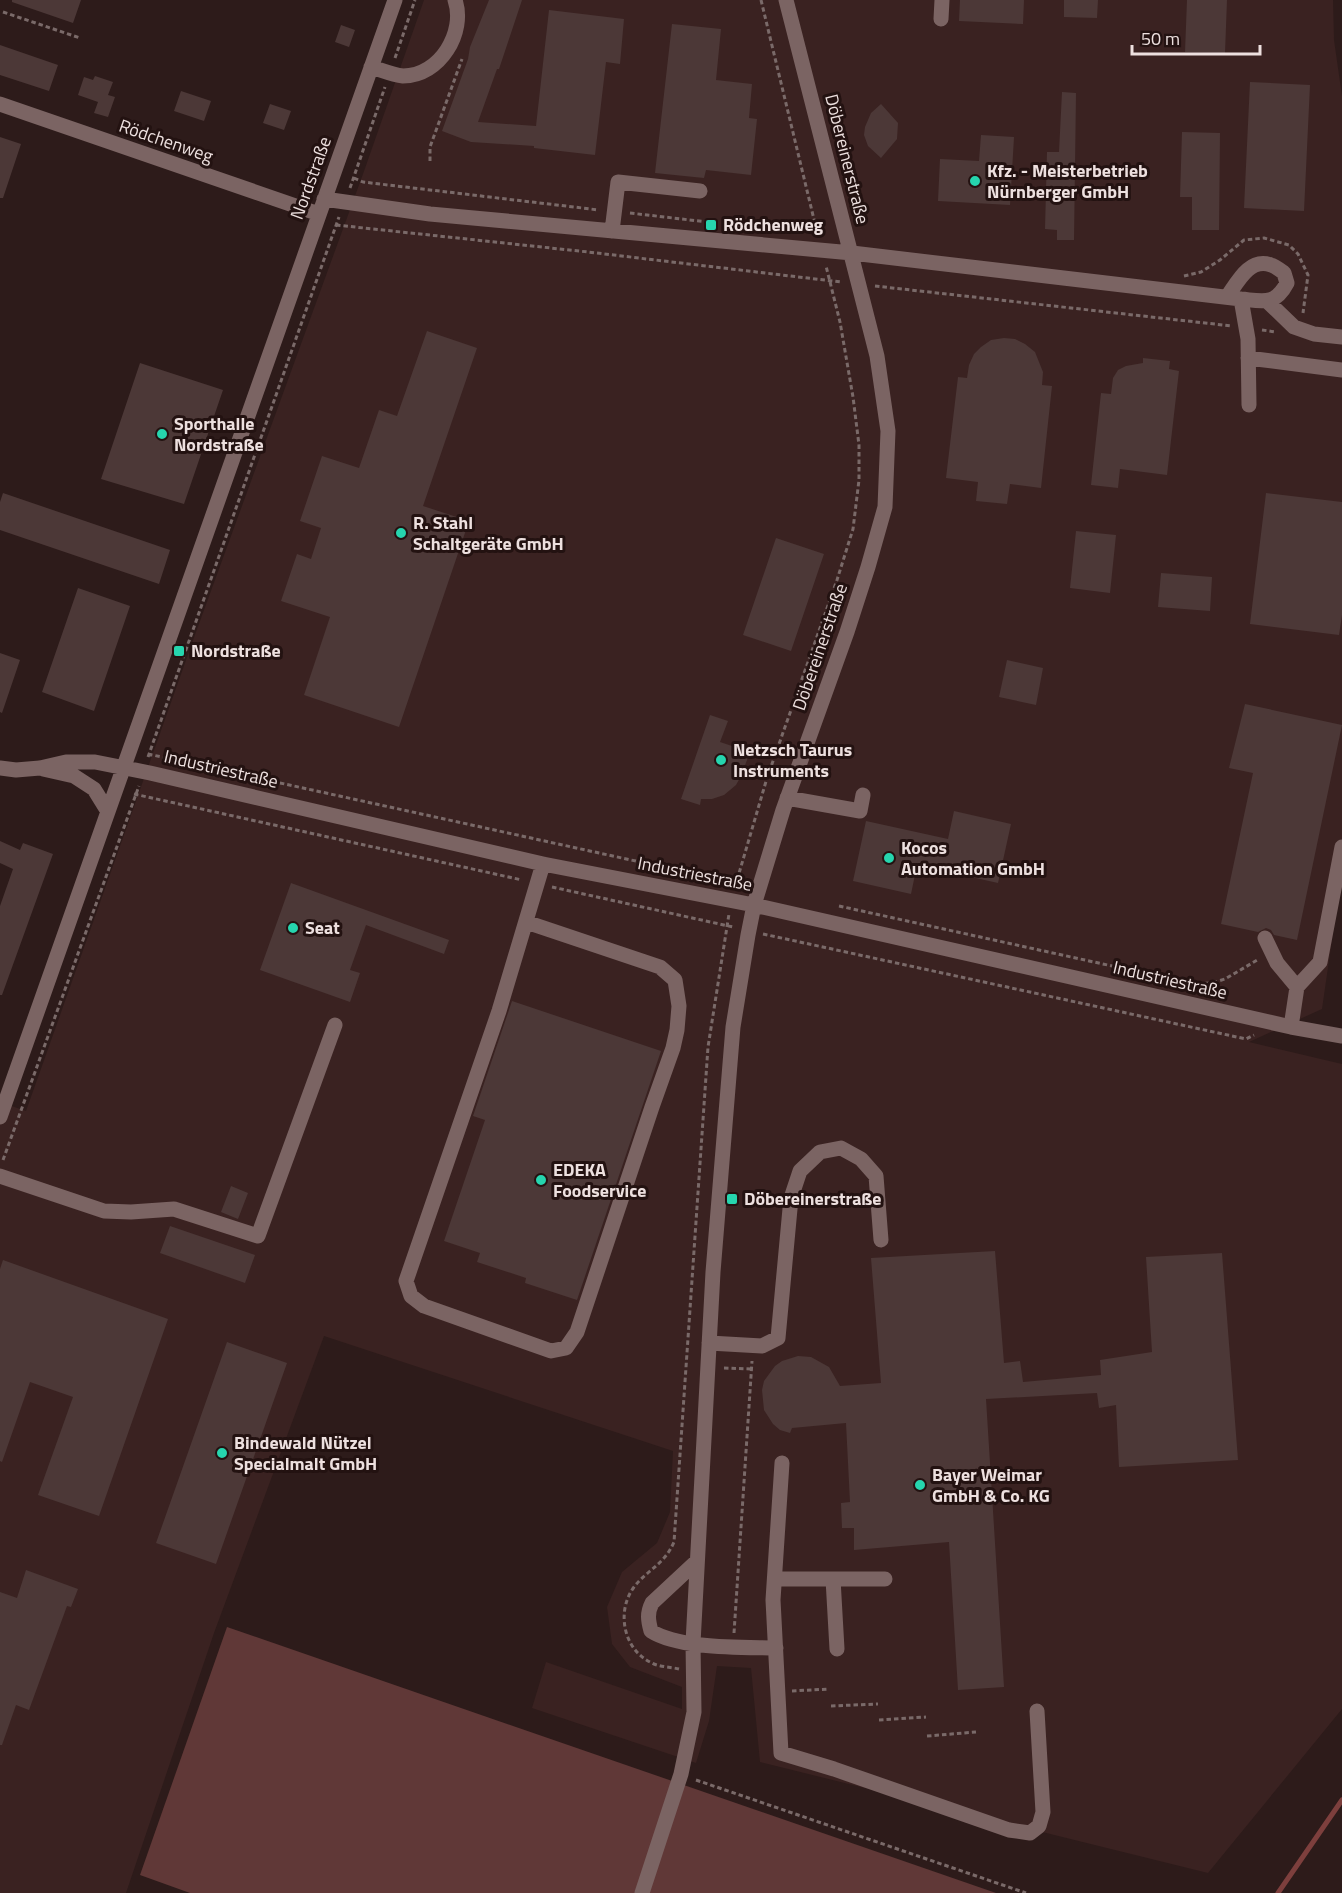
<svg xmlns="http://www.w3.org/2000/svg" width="1342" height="1893" font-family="'Titillium Web',sans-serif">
<rect width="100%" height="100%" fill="#2d1b1a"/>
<path fill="#3a2221" d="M424,0H1333L1334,40L1342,96V870L1322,1009L1249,1042L1342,1064V1709L1208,1873L760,1762L751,1668L717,1666L709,1721L696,1763L532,1708L546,1662L682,1709V1687L630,1667L612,1644L607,1607L622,1572L657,1543L670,1512L673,1451L324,1336L214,1633L126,1893H0V1102L26,1111L196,632L363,174Z"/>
<path fill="#603837" d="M227,1627L996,1893H190L140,1875Z"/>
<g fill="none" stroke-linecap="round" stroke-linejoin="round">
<path stroke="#7d3f3d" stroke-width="5" d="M1278,1893L1342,1800"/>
</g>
<path fill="#4c3837" d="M12,0H81L73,23L12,2Z
M489,0H522L499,69H497L478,122L536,126L549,10L624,19L620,64L606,62L595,155L534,148V146L471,142L442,131L468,59L470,47Z
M960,0H1024L1023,24L959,21Z
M1064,0H1098L1097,18L1064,17Z
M1187,0H1227L1225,53L1185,52Z
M672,24L721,29L716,80L752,84L749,118L757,119L751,175L706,170L704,178L655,173Z
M341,25L355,30L349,47L335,42Z
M0,45L58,65L49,91L0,75Z
M95,76L113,82L108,95L115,97L108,117L94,113L98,102L78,95L84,77L93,80Z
M1250,82L1310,85L1304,211L1244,208Z
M181,91L211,101L204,121L174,111Z
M1062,92L1076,93L1074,240H1057V230L1045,229L1047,152H1059Z
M270,104L291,111L284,130L263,123Z
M881,104L898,123L897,139L881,158L868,146L864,135L865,127L871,113Z
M1182,132L1220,133L1219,230H1192V197H1180Z
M981,135L1014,137L1010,205L938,201L940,159L979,161Z
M0,137L21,144L3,198H0Z
M427,331L477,348L423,506L469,521L399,727L304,695L330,617L281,601L297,554L311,559L321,528L300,521L322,456L359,468L379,410L397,416Z
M1004,338L1015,339L1025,344L1035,352L1043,372L1042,385L1052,386L1041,488L1010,484L1007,504L976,501L978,482L946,478L958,377L967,378L969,365L974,354L981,347L991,340Z
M1143,358L1170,361L1169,369L1179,371L1167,475L1120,469L1118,488L1091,485L1101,393L1111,394L1113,378L1118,370L1126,366L1143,363Z
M140,363L223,390L184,504L101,479Z
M3,493L170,550L159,584L0,530V502Z
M1266,493L1342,502V615L1339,635L1250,624Z
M1076,531L1116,535L1110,593L1070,588Z
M776,538L824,554L791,651L743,635Z
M1161,573L1212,577L1210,611L1158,607Z
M78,588L130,606L94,711L42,692Z
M0,653L20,660L2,713L0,712Z
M1007,660L1043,668L1036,705L999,697Z
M1245,704L1342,725L1297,940L1274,935L1271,930L1266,928L1258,932L1221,924L1253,773L1229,768Z
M710,715L728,721L720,742L750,752L741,776L736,785L724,795L712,799H701L700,805L681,799Z
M954,811L1011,824L998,883L917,865L911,894L853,881L866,821L948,839Z
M0,841L20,850L23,843L53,854L2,995H0V906L13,869L0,863Z
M291,883L449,940L444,954L366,925L350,970L360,973L350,1002L260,970Z
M512,1001L661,1051L577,1300L525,1283L526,1278L477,1262L480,1253L444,1241L485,1120L473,1116Z
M231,1186L248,1193L238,1219L221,1212Z
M170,1226L255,1255L245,1283L160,1253Z
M995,1251L1004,1363L1020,1361L1023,1382L1101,1375L1100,1360L1152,1352L1146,1257L1222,1253L1238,1460L1119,1467L1116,1405L1099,1408L1097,1393L986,1399L1004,1687L958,1690L949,1542L854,1550V1528H842L841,1503L850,1502L846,1423L792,1428L790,1433L780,1430L773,1424L764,1410L762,1390L764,1381L775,1366L782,1361L798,1356L811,1357L829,1367L840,1386L881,1383L871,1258Z
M3,1260L168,1319L99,1516L38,1495L73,1397L30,1382L2,1462L0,1461V1269Z
M227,1342L287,1363L216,1564L156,1543Z
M26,1570L78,1589L71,1607L67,1606L29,1710L16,1705L2,1745H0V1592L17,1598Z"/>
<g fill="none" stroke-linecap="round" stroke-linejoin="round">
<path stroke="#7a6a69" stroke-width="3" stroke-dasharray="4.5 3" stroke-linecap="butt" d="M761,0L818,236
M3,12L80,38
M395,58L415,0
M430,161V147L462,59
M354,178L363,182L599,210
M350,188L385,87
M630,213L707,222
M336,225L588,252L841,282
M1184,276L1201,272L1220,260L1244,240L1264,238L1289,245L1298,254L1308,275L1303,313
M875,286L1232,326
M1262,330L1276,332
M148,754L745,885
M148,757L339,217
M134,794L522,880
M552,887L733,927
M735,887L767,778L837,580L853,529L859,480V445L853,397L840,322L826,266
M839,906L1194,984L1212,983L1225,979L1259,959
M763,934L1246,1039L1254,1035
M3,1160L139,786
M724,1368L751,1369
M734,1633L752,1361
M679,1669C671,1667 659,1667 652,1663C623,1650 616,1611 634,1587C648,1569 664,1565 674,1542L708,1047L729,914
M792,1691L829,1689
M831,1706L878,1704
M879,1720L926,1717
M927,1736L976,1732
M696,1780L1026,1893"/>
<path stroke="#7b6463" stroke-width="15" d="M941,19L942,0
M371,67C381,70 393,75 403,76C440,76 466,32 455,0
M0,104L319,214
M324,199L430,214L852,253L1241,299C1263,301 1275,306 1287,283L1284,273C1280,270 1275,266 1271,265C1249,257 1237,283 1227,297
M612,231L618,182L700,191
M1241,299L1248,339L1249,405
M1268,302L1294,327L1314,334L1342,337
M1248,358L1342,370
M0,768L16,770L40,768L66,762H95L150,773L543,864L754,905L1291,1027L1342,1036
M43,769L74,776L94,789L107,810
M787,798L860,811L863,795
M526,922L660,967L675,980L679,1006L677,1030L673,1048L652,1107L577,1332L566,1348L551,1351L424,1306L411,1296L406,1281L499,1011L543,864
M1265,938L1277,963L1297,987L1291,1027
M1297,987L1320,962L1342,847
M0,1117L395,0
M0,1176L104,1211L131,1212L174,1209L258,1236L335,1025
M709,1343L762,1346L778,1338L791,1198L800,1171L820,1152L841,1148L861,1159L876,1176L881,1240
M782,1463L773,1600L781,1753L834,1769L1009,1830L1030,1833L1039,1826L1043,1812L1037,1711
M696,1562L652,1603C647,1613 648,1620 651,1631C679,1649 742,1647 776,1648
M775,1579H885
M833,1579L837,1649
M642,1893L681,1774L694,1712L693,1643L713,1272L733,1027L748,935L754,905L783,810L847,632L868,567L885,507L888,431L877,356L786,0"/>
</g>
<g fill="#26d5ae" stroke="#231211" stroke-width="2">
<circle cx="975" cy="181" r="6"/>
<rect x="705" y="219" width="12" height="12" rx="3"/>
<circle cx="162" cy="434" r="6"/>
<circle cx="401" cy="533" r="6"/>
<rect x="173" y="645" width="12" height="12" rx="3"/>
<circle cx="721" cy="760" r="6"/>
<circle cx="889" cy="858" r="6"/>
<circle cx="293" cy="928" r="6"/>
<circle cx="541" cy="1180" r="6"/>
<rect x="726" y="1193" width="12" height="12" rx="3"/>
<circle cx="222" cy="1453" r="6"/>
<circle cx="920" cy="1485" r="6"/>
</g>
<g text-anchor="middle" stroke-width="6" stroke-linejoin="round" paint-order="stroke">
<g font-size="18" fill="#ede0df" stroke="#231211">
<text transform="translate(166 141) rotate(19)" y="6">Rödchenweg</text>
<text transform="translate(847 159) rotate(76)" y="6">Döbereinerstraße</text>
<text transform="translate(311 178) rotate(-70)" y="6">Nordstraße</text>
<text transform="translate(820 647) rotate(-71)" y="6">Döbereinerstraße</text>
<text transform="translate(221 769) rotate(13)" y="6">Industriestraße</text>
<text transform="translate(695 874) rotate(11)" y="6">Industriestraße</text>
<text transform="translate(1170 980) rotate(13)" y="6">Industriestraße</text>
</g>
<g font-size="18" font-weight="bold" fill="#ede0df" stroke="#231211" text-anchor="start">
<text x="987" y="177">Kfz. - Meisterbetrieb<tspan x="987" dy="21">Nürnberger GmbH</tspan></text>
<text x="723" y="231">Rödchenweg</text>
<text x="174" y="430">Sporthalle<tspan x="174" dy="21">Nordstraße</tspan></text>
<text x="413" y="529">R. Stahl<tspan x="413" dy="21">Schaltgeräte GmbH</tspan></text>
<text x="191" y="657">Nordstraße</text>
<text x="733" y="756">Netzsch Taurus<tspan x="733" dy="21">Instruments</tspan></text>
<text x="901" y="854">Kocos<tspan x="901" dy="21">Automation GmbH</tspan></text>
<text x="305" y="934">Seat</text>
<text x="553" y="1176">EDEKA<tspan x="553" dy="21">Foodservice</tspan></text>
<text x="744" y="1205">Döbereinerstraße</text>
<text x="234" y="1449">Bindewald Nützel<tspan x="234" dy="21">Specialmalt GmbH</tspan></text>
<text x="932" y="1481">Bayer Weimar<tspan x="932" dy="21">GmbH &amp; Co. KG</tspan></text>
</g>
</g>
<path d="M1132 45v9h128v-9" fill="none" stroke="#ede0df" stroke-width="3"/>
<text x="1141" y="45" font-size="18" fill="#ede0df" stroke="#231211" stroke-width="4.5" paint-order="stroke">50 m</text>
</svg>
